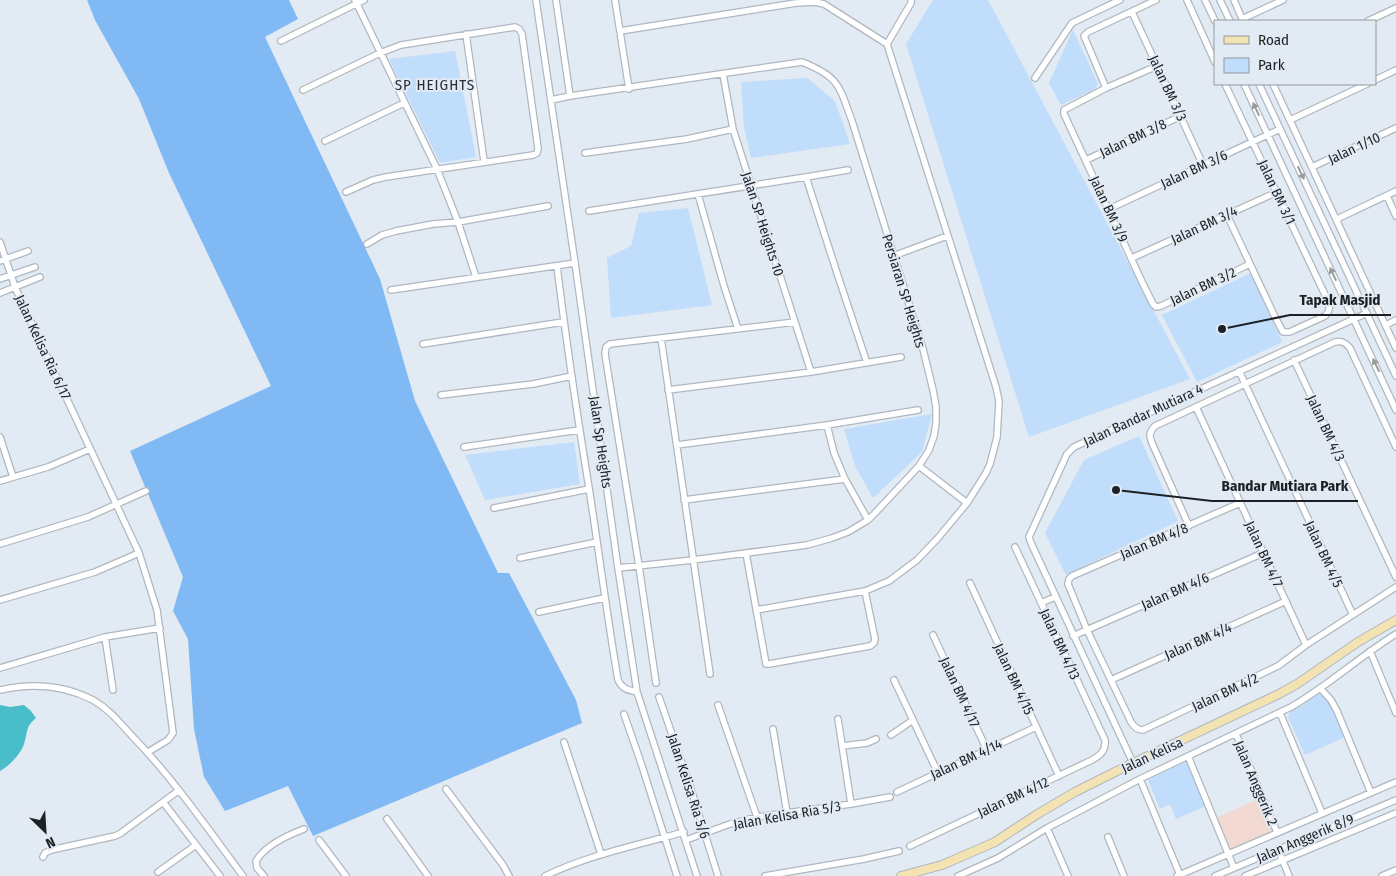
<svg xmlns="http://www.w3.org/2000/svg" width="1396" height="876" font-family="'Fira Sans Condensed',sans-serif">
<rect width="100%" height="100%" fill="#e2eaf3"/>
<path fill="#f2d9d1" d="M1260,798L1277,836L1233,855L1216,818Z"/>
<path fill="#c0ddfc" d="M933,0H988L1190,379L1029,437L906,44Z
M1073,30L1098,84L1095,89L1061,105L1049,83Z
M455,51L476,157L440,163L389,59Z
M807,78L835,101L850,144L751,158L744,127L741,82Z
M688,208L712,305L611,318L607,258L631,246L639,213Z
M1251,273L1282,342L1197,382L1162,315Z
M932,414L922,452L873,498L855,466L844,429Z
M1139,436L1178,521L1066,575L1045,533L1084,460Z
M574,442L580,484L485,500L465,455Z
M1317,694C1319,695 1323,695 1325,696C1332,702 1341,728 1345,737L1305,755L1288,717L1291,710L1302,706Z
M1187,761L1206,806L1176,819L1170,804L1160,809L1148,780Z"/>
<path fill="#81b9f5" d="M87,0H289L298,19L265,37L380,279L415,401L498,573H509L576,700L582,723L313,836L288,786L225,811L204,777L194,729L188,639L173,611L183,577L130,451L271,386L169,173L139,99L95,20Z"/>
<path fill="#49beca" d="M0,705L10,707L24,705L31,711L36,718C25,727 28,732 24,744C21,754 9,766 0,771Z"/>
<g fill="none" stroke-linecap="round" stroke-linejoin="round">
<defs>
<path id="minor" d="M355,0L437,169L458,222L476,277
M536,0L575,263L618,568L637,692L697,876
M556,0L570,96
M615,0L629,89
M1187,0L1215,62
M1205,0L1215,21
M1220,0L1230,21
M1234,0L1243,21
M1132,12L1203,165
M1242,19L1283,0
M1368,21L1396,8
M620,31L796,3L815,2L824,4L887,44L996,387L999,401L997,437L990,464L986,473L967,503L938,538L917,560L889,581L865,591L756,610
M466,34L484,161
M281,41L364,0
M887,44L911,3V0
M1157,66L1106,88L1064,110V114L1143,284L1153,304L1156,307L1161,306L1250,264
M723,74L733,129L811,372
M1035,78L1072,23L1120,0
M1375,80L1396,70
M1225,84L1328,301C1330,307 1330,311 1325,316L1294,330L1290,332H1283L1275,317L1227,215
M1244,84L1396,410
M1259,84L1396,376
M1273,84L1396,348
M1106,88L1084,36L1088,32L1156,0
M303,90L380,53L401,45L515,27L519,29L522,34L538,148L537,153L533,155L386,177L373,180L346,192
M551,100L570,96L802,62C840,77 839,86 852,121L923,349L933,390L936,407V423L934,436L929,450L919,466L876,512L868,520L848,532L832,538L807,545L693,560L618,568
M1290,120L1367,84
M325,141L404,103
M585,153L687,139L733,129
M1086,160L1181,116
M1312,167L1396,128
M806,177L837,273L867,363
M698,194L724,286L738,329
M1387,196L1396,216
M1109,209L1280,129
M589,211L806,177L848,170
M1337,219L1396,191
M0,242L15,287L29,318L139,553L157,610L173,733L168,740L148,752
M367,244L382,235L396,231L433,224L458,222L548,206
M893,256L947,236
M1132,258L1277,192
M0,261L28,251
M557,266C566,340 577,414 589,488C599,552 607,616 618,680C622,689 628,690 637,692
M0,279L35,267
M391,290L575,263
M0,293L40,277
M1386,325L1396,320
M661,338L710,674
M423,344L563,322
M1294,360L1396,577
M1239,371L1353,615
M668,390L811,372L901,357
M441,395L533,384L572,376
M1196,407L1306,645
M827,425L834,453L845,479L868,520
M0,437L13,477
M677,445L827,425L918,410
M464,447L579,430
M919,466L967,503
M0,481L48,467L90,449
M684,500L845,479
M1240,503L1072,576L1069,579L1068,584L1087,630L1131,722C1134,727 1137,730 1143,730L1278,666L1306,645L1396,587
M494,508L589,489
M1189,526L1152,443C1149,436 1149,432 1155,426L1335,342C1342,340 1346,343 1350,348L1396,447
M0,544L88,517L146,491
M746,553L766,664H769L870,646L874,643L875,639L865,591
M520,558L597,542
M970,583L1059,776
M0,600L95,572L139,553
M1041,603L1055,597
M539,612L604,598
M933,635L987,750
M1073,636L1263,553
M105,637L113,690
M1370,651L1396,713
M0,668L105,637L160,628
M894,680L938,773
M1111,680L1286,601
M656,683L639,566L605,354L606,347L610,344L795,322
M1320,688L1331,700L1337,711L1371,793
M0,690C31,683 64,685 93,700C109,709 120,723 132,736C173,778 208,829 243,876
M659,697L689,783L718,876
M718,705L757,817
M1280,713L1322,813
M624,714L641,763L677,876
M838,719L851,804
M773,729L787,813
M1236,734L1277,832
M891,735L913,720
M564,742L601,854
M842,746L867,743L876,739
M1188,756L1234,868
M1133,763L1031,543L1029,537L1067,454L1074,447L1367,313
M1140,779L1180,875
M446,789L503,865L509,876
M897,792L1036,727
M163,802L220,876
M387,819L428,876
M1047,828L1068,876
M1108,837L1124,876
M319,840L346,876
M686,840L730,824L757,817L851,804L890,797
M910,846L1092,760C1101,755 1106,750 1105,740L1015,547
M1278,849L1289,876
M43,857L45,853L51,850L115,836L121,833L178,791
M158,872L196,845
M264,876L257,868L256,861C265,846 288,835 304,829
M545,876C589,855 637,845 684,832
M765,876L864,859L899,851
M958,876L998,858L1047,828L1140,779L1291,707C1328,686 1360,656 1396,634
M1177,876L1396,782
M1215,876L1396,800
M1245,876L1396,813
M1382,876L1396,870"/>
<path id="secondary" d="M901,876L942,865L995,842L1036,815L1075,792L1133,763L1279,694L1297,684L1358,642L1396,620"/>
</defs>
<use href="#minor" stroke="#afb7c0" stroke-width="8"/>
<use href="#secondary" stroke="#afb7c0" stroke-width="10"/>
<use href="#minor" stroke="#fff" stroke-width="5.5"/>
<use href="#secondary" stroke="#f4e3b2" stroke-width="8"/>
</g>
<defs><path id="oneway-solid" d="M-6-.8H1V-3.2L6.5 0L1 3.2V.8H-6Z" transform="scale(1.25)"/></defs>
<g fill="#999b9c">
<use href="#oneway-solid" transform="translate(1256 109) rotate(-115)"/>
<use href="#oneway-solid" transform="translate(1301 173) rotate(65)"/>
<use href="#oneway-solid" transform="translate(1333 274) rotate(-115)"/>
<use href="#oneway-solid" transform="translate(1376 365) rotate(-115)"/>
</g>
<g text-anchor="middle" stroke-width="4" stroke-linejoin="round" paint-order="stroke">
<g font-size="14" fill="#1d2024" stroke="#e2eaf3">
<text transform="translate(1168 88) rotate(65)" y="5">Jalan BM 3/3</text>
<text transform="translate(1133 138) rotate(-25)" y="5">Jalan BM 3/8</text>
<text transform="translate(1354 148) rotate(-25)" y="5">Jalan 1/10</text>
<text transform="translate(1194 169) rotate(-25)" y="5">Jalan BM 3/6</text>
<text transform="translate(1277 192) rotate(65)" y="5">Jalan BM 3/1</text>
<text transform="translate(1109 209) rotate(65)" y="5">Jalan BM 3/9</text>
<text transform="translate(763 224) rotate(72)" y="5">Jalan SP Heights 10</text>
<text transform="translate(1204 225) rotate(-25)" y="5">Jalan BM 3/4</text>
<text transform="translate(1203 286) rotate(-25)" y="5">Jalan BM 3/2</text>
<text transform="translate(904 291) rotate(73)" y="5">Persiaran SP Heights</text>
<text transform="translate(43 347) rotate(65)" y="5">Jalan Kelisa Ria 6/17</text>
<text transform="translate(1143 415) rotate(-25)" y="5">Jalan Bandar Mutiara 4</text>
<text transform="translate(1326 428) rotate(65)" y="5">Jalan BM 4/3</text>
<text transform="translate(601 442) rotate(82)" y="5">Jalan Sp Heights</text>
<text transform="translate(1154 541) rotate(-23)" y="5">Jalan BM 4/8</text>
<text transform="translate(1264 554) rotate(65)" y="5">Jalan BM 4/7</text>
<text transform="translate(1324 554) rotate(65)" y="5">Jalan BM 4/5</text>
<text transform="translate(1175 591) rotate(-24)" y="5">Jalan BM 4/6</text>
<text transform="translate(1198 641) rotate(-24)" y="5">Jalan BM 4/4</text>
<text transform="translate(1060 644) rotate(65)" y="5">Jalan BM 4/13</text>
<text transform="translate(1014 679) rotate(65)" y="5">Jalan BM 4/15</text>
<text transform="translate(960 692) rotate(65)" y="5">Jalan BM 4/17</text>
<text transform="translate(1225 692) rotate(-25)" y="5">Jalan BM 4/2</text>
<text transform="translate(1152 755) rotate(-25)" y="5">Jalan Kelisa</text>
<text transform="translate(966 759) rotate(-25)" y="5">Jalan BM 4/14</text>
<text transform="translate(1256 783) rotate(67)" y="5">Jalan Anggerik 2</text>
<text transform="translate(689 786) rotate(72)" y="5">Jalan Kelisa Ria 5/6</text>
<text transform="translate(1013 797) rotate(-25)" y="5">Jalan BM 4/12</text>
<text transform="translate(787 815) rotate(-10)" y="5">Jalan Kelisa Ria 5/3</text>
<text transform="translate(1305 838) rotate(-23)" y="5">Jalan Anggerik 8/9</text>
</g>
<g font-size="15" letter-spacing="1" fill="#293037" stroke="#e2eaf3">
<text x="435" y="90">SP HEIGHTS</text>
</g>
</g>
<path fill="none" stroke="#1d2024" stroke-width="2" d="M1222 329L1290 315H1391M1116 490L1212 501H1358"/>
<g fill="#1d2024" stroke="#e2eaf3" stroke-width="2">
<circle cx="1222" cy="329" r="5"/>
<circle cx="1116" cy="490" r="5"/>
</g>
<g font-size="15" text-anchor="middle" font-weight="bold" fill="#1d2024" stroke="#e2eaf3" stroke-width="4" stroke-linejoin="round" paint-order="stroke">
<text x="1340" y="305">Tapak Masjid</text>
<text x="1285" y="491">Bandar Mutiara Park</text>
</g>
<rect x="1214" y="20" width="162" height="65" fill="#e2eaf3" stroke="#9399a0"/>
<rect x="1224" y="36" width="25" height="8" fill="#f4e3b2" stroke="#9399a0"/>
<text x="1258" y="45" font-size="15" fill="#1d2024">Road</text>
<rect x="1224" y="58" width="25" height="15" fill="#c0ddfc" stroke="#9399a0"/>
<text x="1258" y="70" font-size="15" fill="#1d2024">Park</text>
<g transform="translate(45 831) rotate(155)" stroke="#e2eaf3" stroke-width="4" paint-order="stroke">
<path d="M0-4L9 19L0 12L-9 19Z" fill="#1d2024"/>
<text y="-8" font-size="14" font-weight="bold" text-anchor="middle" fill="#1d2024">N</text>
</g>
</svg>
